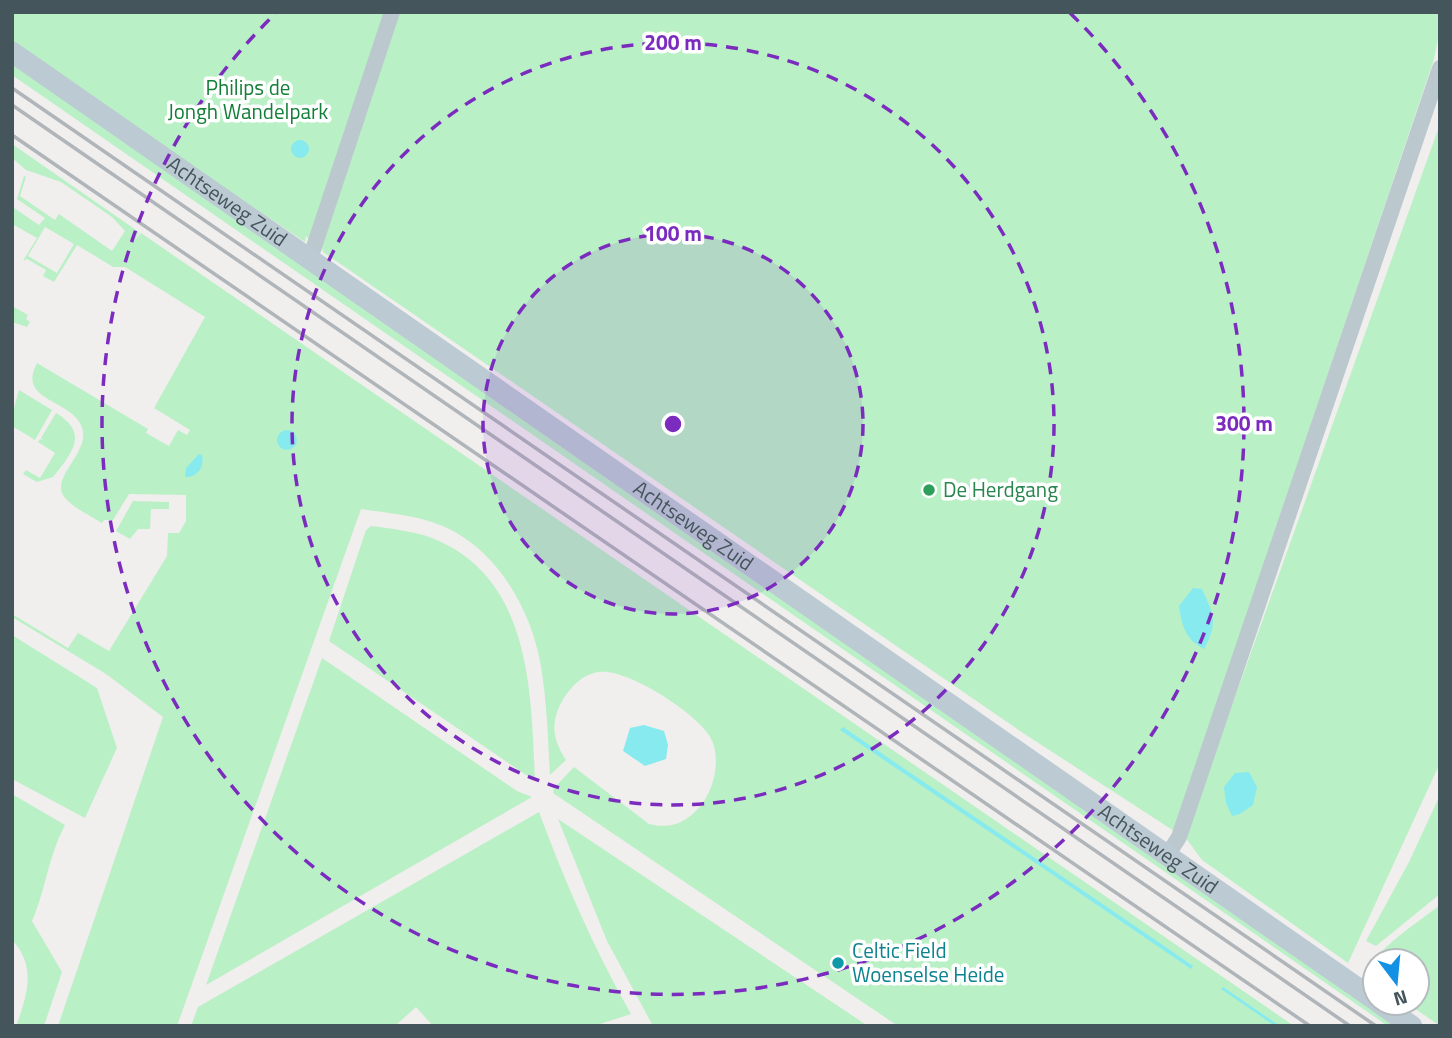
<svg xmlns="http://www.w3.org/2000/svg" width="1452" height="1038" font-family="'Titillium Web',sans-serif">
<rect width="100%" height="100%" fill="#f1eeee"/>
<path fill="#baf0c6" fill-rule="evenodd" d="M12,12H388L310,240L306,236L305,242L12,44Z
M398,12H1440V28L1434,59L1174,831L1023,733L323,252L322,248Z
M12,61L1399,1026H1388L12,75Z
M1440,124V763L1348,963L1202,860L1185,837Z
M12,144L139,232L135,240L141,233L1294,1026H898L553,793L554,788L574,767L649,824C673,830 690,821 704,801C716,783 721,754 709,735C694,712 627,668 599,672C581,674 568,690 560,705C550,726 554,741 566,760L550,775C548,739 547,703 541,667C532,610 496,547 440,525C415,515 387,513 361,509L177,1026H58L163,717L106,674L12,617V614L68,648L78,633L109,651L167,556L168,533H179L186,521V495L129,494L113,520H104L102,523C91,516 75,509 66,499C46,478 94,452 81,425C68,398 17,401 37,363L148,429L146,433L169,446L178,430L187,435L190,430L154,408L205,317L125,267H113L77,245L54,282L43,276L46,270L27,259L23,261L37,238L14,225L12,227L14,208L39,225L45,218L17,199L24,176L26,177L20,196L55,220L59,214L112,251L125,231L112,217L61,182L26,170L12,158ZM45,227L74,244L57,273L28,256Z
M12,306L28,315L26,319L30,322L27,327L12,322Z
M19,390L52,410L35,440L12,426V415Z
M56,413C89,433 73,452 53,477L37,482L23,474L26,470L40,478L55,453L38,442L40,439L43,440L41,438Z
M133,501L169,502V509H151L150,529H138L130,539L116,531Z
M371,526C394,529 417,531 439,541C532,583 531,694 535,781L329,641L366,530Z
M12,635L97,688L117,748L85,818L12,779Z
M322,658L517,791L532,797L206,985Z
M12,794L65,825C48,857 46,889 32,921L62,972L44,1026H16C27,996 37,966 12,940Z
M1440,795V894L1376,946L1366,941L1409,862Z
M539,812C565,882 594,949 631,1014L594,1026H433L416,1007L395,1026H191L198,1007Z
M558,819L868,1026H653L607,941Z
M1440,905V1026L1407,1003H1417V961H1375V981L1365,974C1378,947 1416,924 1440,905Z"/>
<path fill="#86eaee" d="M291 149a9 9 0 1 1 18 0a9 9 0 1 1-18 0Z
M277 440a10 10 0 1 1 20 0a10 10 0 1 1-20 0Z
M199,454L202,455C205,467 197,478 185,477L186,468Z
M1193,588L1202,589C1214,615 1218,623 1204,649C1185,639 1182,626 1179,606Z
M644,725L664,731L668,745L666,759L645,766L623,751L630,728Z
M843,727L1154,939L1193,966L1191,969L840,730Z
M1249,772L1257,787L1253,805L1240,814L1232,816L1226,803L1224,787L1235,773Z
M1223,987L1280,1026H1275L1221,989Z"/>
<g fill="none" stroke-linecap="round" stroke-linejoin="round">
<path stroke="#bbc8ce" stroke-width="16" d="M310,259L392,12
M1167,856L1179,837L1440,68"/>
<g stroke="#bbcad3" stroke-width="21">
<path id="s1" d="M12,52L1375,1000"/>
<path d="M1379,1003L1412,1026"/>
</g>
<path stroke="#b0b5b9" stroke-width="3.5" d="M12,88L1376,1026
M12,105L1350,1026
M12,135L1310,1026"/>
</g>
<circle cx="673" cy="424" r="190" fill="#7b2cbf" fill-opacity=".12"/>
<g fill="none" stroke="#7b2cbf" stroke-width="3.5" stroke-dasharray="12 9">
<circle cx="673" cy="424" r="190"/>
<circle cx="673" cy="424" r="381"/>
<path d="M1070 13A571 571 0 1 1 276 13"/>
</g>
<circle fill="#2e9e5b" stroke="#fff" stroke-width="2.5" cx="929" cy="490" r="7"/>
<circle fill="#0f9aa8" stroke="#fff" stroke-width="2.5" cx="838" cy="963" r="7"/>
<g text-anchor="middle" stroke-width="7" stroke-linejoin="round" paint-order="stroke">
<g font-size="21" fill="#147f38" stroke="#fff">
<text x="248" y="95">Philips de<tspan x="248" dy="24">Jongh Wandelpark</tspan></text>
</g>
<g font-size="21" fill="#45555c" stroke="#fff">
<text dy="7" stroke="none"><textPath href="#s1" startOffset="262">Achtseweg Zuid</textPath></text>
<text dy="7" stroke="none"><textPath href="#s1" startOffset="830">Achtseweg Zuid</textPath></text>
<text dy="7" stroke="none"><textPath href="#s1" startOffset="1396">Achtseweg Zuid</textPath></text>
</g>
<g font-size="21" fill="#27864d" stroke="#fff" text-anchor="start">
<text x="943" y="497">De Herdgang</text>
</g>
<g font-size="21" fill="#0d838f" stroke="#fff" text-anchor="start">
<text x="852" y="958">Celtic Field<tspan x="852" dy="24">Woenselse Heide</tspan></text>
</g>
</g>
<circle cx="673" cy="424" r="10" fill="#7b2cbf" stroke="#fff" stroke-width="3.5"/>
<g font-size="21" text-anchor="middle" font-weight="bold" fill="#7b2cbf" stroke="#fff" stroke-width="7" stroke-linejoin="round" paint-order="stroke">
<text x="673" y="50">200 m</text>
<text x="673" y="241">100 m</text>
<text x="1244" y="431">300 m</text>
</g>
<rect width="1452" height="1038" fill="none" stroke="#45555c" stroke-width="28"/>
<g transform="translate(1396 982) rotate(164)"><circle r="33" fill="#ffffff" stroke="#b5bbbe" stroke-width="2"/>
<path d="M0-5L12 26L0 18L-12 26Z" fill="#1491e4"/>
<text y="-10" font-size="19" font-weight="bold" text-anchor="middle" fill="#45555c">N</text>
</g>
</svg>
